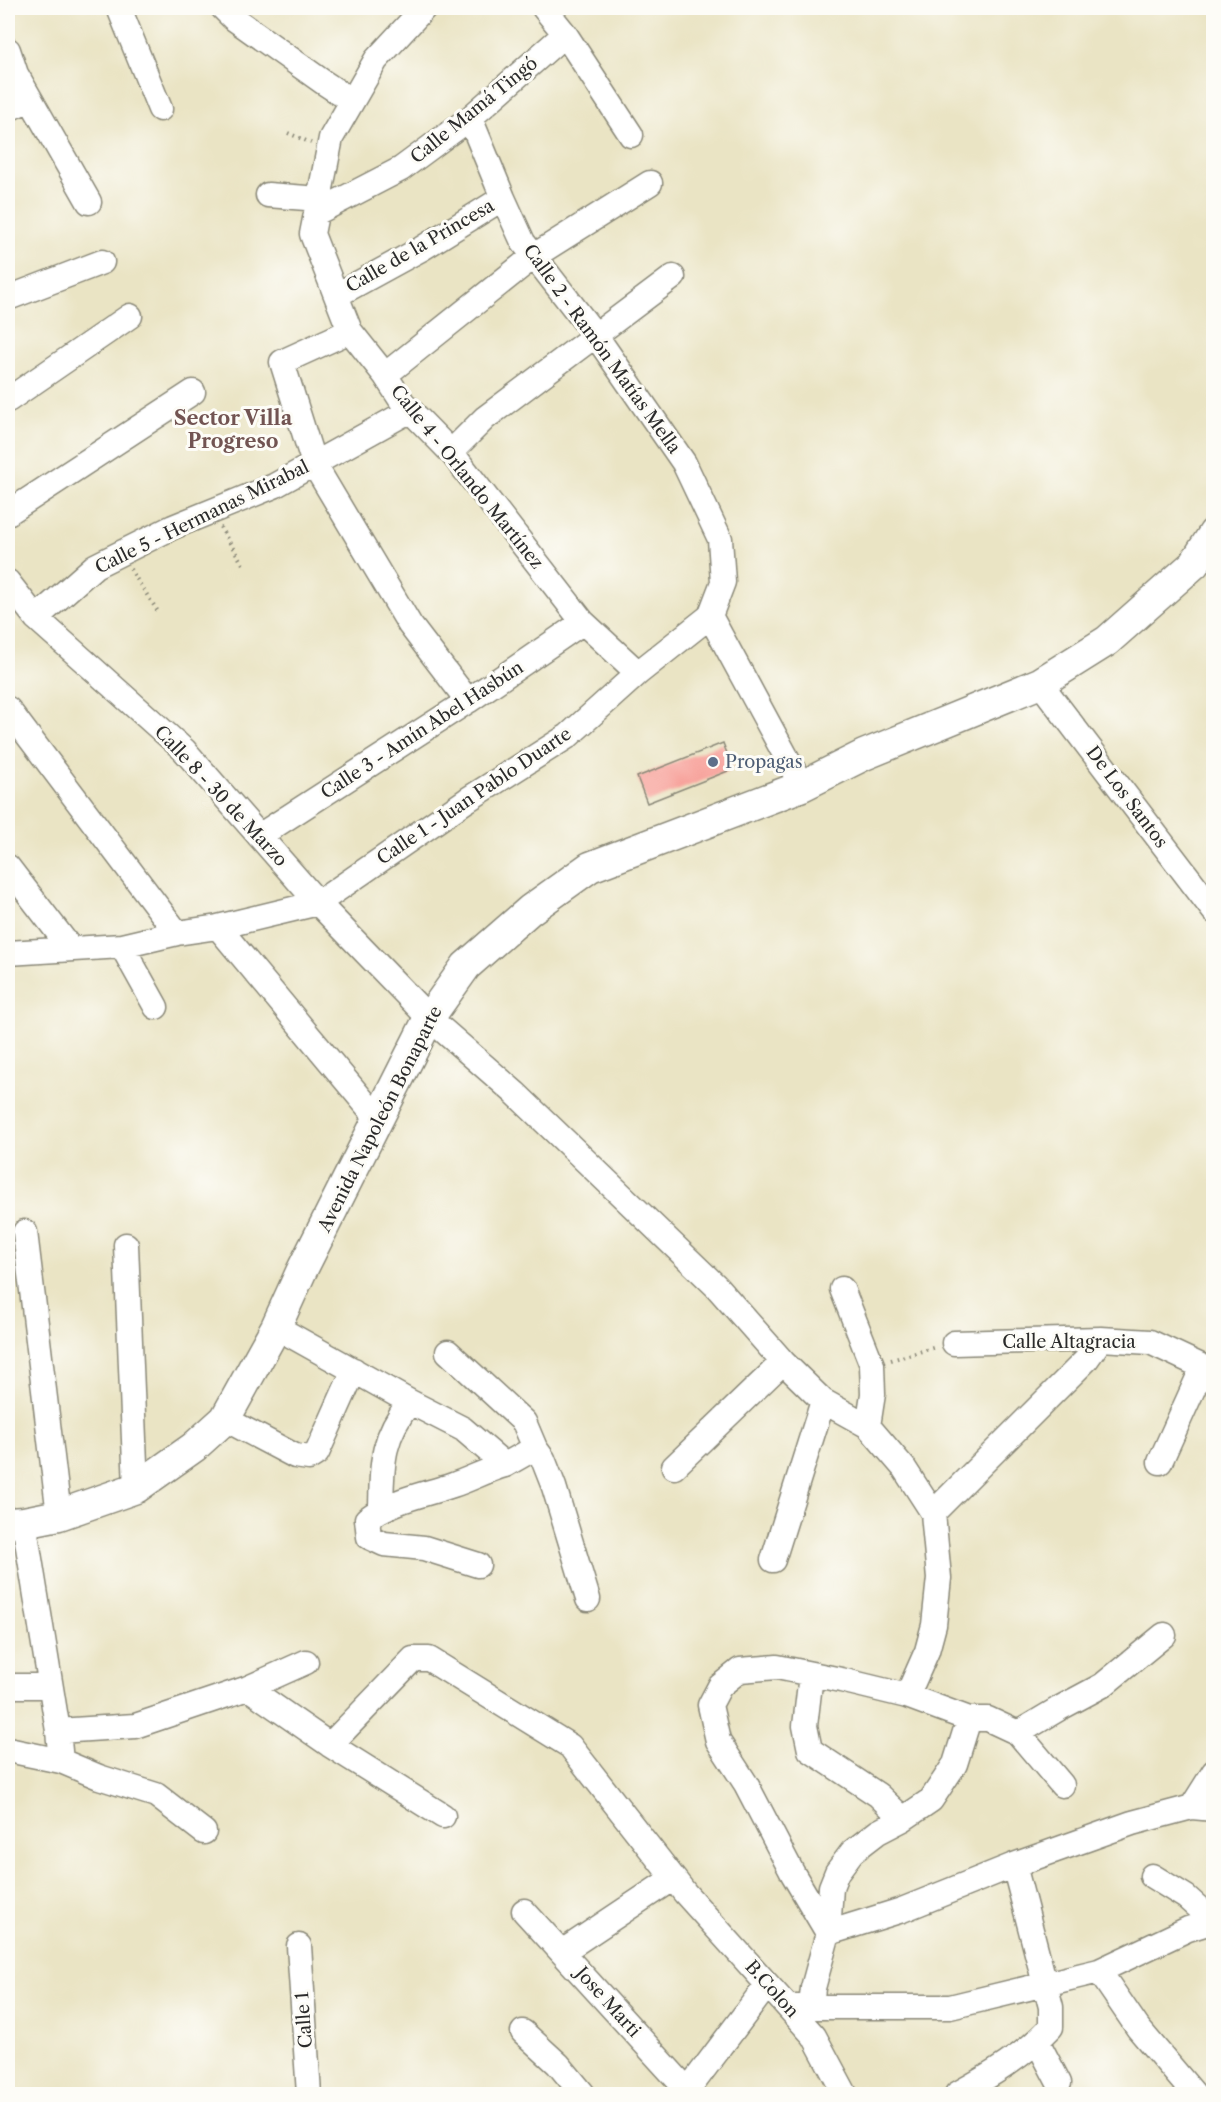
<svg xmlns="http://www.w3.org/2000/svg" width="1221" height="2102" font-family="'Libre Caslon Text',serif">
<rect width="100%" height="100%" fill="#fdfcf7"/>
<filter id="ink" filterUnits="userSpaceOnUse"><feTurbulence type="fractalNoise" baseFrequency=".0167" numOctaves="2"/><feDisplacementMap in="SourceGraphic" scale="12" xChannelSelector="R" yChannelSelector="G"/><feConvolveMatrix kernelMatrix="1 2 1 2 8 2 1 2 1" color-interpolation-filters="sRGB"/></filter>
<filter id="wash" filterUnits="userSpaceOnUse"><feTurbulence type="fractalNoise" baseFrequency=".008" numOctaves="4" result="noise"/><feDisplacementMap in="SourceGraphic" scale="24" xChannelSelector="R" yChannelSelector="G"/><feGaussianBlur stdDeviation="1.35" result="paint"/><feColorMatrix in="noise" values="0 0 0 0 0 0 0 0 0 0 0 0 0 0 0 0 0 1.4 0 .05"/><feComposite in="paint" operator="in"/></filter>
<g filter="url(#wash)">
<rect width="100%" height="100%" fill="#eae4c4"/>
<g id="blocks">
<path fill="#f7a09a" d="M723,743L733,769L647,803L637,777Z"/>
</g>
</g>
<g filter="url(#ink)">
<use href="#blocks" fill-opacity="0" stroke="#8a8878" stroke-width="1.5"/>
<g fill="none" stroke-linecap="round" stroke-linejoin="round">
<defs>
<path id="minor" d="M119,8L160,109
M223,8L233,18L323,82L352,101
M424,8L376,60L331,138L312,234L350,331L385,375L403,403L451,452L583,622L638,673
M544,8L565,34L631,135
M8,50L16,74L89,202
M8,109L30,99
M268,195L319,199
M316,213L401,169L470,118L565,34
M337,295L421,249L503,198
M8,298L102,262
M350,331L282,362L314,464L410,625L468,701
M385,375L534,256L650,183
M8,400L130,316
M451,452L485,418L673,277
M8,513L193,392
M8,582L36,618L184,750L318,903L429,1018L515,1093L716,1286L783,1362L823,1401L868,1426L904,1468L933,1513L939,1578L934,1625L927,1651L907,1696
M710,616L802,786
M36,618L95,566L173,527L274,486L409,411
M1040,683L1214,911
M8,709L177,933
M259,836L468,701L583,622
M8,867L71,949
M218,927L379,1120
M122,946L156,1007
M8,953L122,946L177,933L218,927L318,903L467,800L568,736L638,673L710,616L723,582L720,539L684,463L596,336L523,242L503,198L470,118
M25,1232L59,1515
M126,1245L136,1488
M842,1289L872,1365L873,1394L868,1426
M276,1327L410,1402L463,1429L505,1465L535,1448
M954,1343L1101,1339L1150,1342L1214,1372
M448,1352L524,1422L535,1448L543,1459L554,1487L588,1599
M225,1419L295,1456L309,1458L317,1453L354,1370
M1160,1462L1203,1367
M674,1467L783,1362
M381,1508C382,1464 381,1438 410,1402
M933,1513L1086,1360L1101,1339
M24,1522L58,1731L135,1726L248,1688L330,1745L443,1816
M773,1560L823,1401
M478,1565L424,1548L384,1544L369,1537L367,1519C392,1500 424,1495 453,1485C471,1479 487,1470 505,1465
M811,1675L805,1726L810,1750L878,1795L903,1819
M8,1686H50
M248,1688L306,1662
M969,1719L955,1764L931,1800L903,1819L878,1832L852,1852L837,1872L831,1887L828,1933L902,1910L1014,1865L1132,1823L1192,1807L1214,1809
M58,1731L61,1761L99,1777L156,1795L204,1832
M1018,1733L1060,1708L1103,1685L1164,1635
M330,1745L413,1659H429L570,1746L685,1893L814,2036L845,2094
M8,1750L61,1761
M1192,1807L1214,1772
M1152,1876L1186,1897L1214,1922
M524,1911L691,2094
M299,1946L309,2094
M562,1952L673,1878
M1099,1971L1138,2028L1194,2094
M796,2007H950L1099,1971L1188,1929L1214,1921
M811,2007L813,1988L828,1933L793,1874L746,1784L718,1741L710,1705L720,1686L740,1670L777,1667L841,1680L907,1696L969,1719H988L1018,1733L1062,1785
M523,2032L558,2064L583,2094
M1037,2041L1059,2083
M682,2094L688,2090L767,1985
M957,2094C990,2076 1025,2055 1051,2027V2007L1045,1984L1014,1865"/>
<path id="major" d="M8,1523L24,1522L59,1515L136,1488L194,1447L225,1419L276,1327L301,1272L429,1018L466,966L530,910L590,867L802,786L864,755L1040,683L1107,641L1194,564L1214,533"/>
</defs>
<use href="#minor" stroke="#8a8878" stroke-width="27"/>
<use href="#major" stroke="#8a8878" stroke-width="33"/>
<path stroke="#8a8878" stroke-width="4" stroke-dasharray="1.5 4.5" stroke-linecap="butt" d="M288,133L311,143
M220,527L244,566
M130,569L159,613
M891,1360L936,1347"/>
<use href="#minor" stroke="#fff" stroke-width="24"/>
<use href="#major" stroke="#fff" stroke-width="30"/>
</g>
</g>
<circle fill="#5c6f8a" stroke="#fdfcf7" stroke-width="2" cx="713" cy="762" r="6"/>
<g text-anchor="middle" stroke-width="6" stroke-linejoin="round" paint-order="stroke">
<g font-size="18" fill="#2b2b2b" stroke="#fdfcf7">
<text transform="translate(474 110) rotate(-39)" y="6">Calle Mamá Tingó</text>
<text transform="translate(420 246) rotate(-30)" y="6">Calle de la Princesa</text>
<text transform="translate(602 349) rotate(54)" y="6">Calle 2 - Ramón Matías Mella</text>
<text transform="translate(467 477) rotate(51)" y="6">Calle 4 - Orlando Martínez</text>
<text transform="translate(202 517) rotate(-26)" y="6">Calle 5 - Hermanas Mirabal</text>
<text transform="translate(422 730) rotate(-33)" y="6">Calle 3 - Amín Abel Hasbún</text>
<text transform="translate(221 796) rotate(47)" y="6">Calle 8 - 30 de Marzo</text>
<text transform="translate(474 796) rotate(-34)" y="6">Calle 1 - Juan Pablo Duarte</text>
<text transform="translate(1127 797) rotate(53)" y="6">De Los Santos</text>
<text transform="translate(380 1119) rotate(-63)" y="6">Avenida Napoleón Bonaparte</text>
<text x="1069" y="1348">Calle Altagracia</text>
<text transform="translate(772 1989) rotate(48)" y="6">B.Colon</text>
<text transform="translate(608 2002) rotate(48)" y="6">Jose Marti</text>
<text transform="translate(304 2020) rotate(-94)" y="6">Calle 1</text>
</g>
<g font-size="18" fill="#4e5e75" stroke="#fdfcf7" text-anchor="start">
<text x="725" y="768">Propagas</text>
</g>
<g font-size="20" font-weight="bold" fill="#725452" stroke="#fdfcf7">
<text x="233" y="425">Sector Villa<tspan x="233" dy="23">Progreso</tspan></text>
</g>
</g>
<rect width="1221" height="2102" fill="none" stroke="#fdfcf7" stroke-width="30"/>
</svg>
